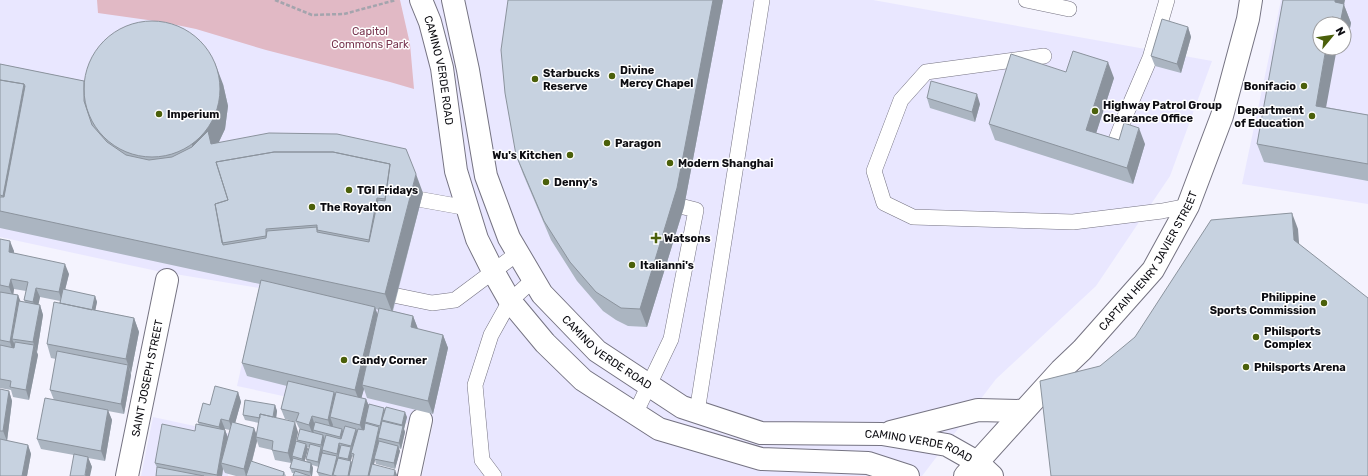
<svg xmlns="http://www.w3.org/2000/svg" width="1368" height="476" font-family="Rubik,sans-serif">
<rect width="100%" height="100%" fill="#f4f3fe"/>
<path fill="#e9e7ff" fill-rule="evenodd" d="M0,0H873L1212,61L1170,176L1096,286L996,379L922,476H422L435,414L431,428L237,386L259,288L157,271L0,237Z
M1281,0H1368V204L1242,184ZM1320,24H1344V48H1320Z
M153,417L236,435L228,476H141Z"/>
<path fill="#e1b9c5" d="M97,0H400L410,44L414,89L390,82L266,50L196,29L162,22L98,13Z"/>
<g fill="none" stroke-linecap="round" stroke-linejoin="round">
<defs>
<path id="service" d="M1026,0L1069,9
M1044,56L926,72L901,100L874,171L884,203L913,217L1073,222L1162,211L1188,206
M1116,140L1126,114L1150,58L1167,0
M401,196L468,208
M393,295L432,303L455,300L518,253
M697,412L762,0
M635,414L671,339L696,210L684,207
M494,476L482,460L475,385L491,335L510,301L533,280"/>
<g id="minor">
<path id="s1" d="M127,476L167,280"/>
<path d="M409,476L421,420"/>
</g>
<g id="tertiary">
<path id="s2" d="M421,0L430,22L442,68L456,171L477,239L493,271L510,301L545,343L583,380L659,429L761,459L868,463L908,476"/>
<path id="s3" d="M453,0L468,70L486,176L509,238L542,294L597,351L682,407L761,433L882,434L947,445L977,462L992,476"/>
<path d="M891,432L978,410L1023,411"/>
<path id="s4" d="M965,476L1061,370L1082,350L1153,270L1188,206L1222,116L1248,19L1251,0"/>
</g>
</defs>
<use href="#service" stroke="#757382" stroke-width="16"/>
<use href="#minor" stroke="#757382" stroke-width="24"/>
<use href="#tertiary" stroke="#757382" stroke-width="24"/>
<path stroke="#a4a4ad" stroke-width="2.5" stroke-dasharray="4 2" stroke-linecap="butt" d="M275,0L312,15L344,14L396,0"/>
<use href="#service" stroke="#fff" stroke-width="15"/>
<use href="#minor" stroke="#fff" stroke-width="22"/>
<use href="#tertiary" stroke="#fff" stroke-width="22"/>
</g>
<path fill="#abb5c1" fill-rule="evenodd" d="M508,0H723L684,207L647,327L628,326L616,320L603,311L577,281L551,240L523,174L516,155Z
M1283,0L1344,5L1351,23L1348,38L1344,37V24H1320L1326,107L1368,115V181L1264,162L1257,144Z
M1188,27L1191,37L1181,73L1155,66L1151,56Z
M0,64L84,81L223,84L228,106L225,129L219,142L423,193L393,311L413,316L418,329L443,335L448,348L433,414L367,398L364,389L361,398L366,399L369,406L385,410L407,417L404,429L405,432L401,449L398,448L400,451L395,469L376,464L375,460L374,464L397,475V476H319L317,472L319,467L312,465L313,468L312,476H293L294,473H292L290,468L291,463L275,460L272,450L259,447L257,441L252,462L284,472L286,476H236L225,473L223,469L222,476H156L157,468L155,463L195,431L199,425L198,422L210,405L238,392L241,402L235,423L254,428L256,434L259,423L245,420L243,415L275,405L277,411L276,418L298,432L296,441L298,442L297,440L300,430L296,422L285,419L281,409L287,386L247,376L242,363L260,284L0,228ZM375,309L379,310L378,315ZM225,429L230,430L228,438L225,430ZM307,447H309L306,459L307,462L304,461L308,449ZM352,456L353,458L352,463L351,461Z
M1066,72L1114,78L1096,133L1119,140L1145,144L1133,184L995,140L989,124Z
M927,98L980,104L975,122L930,108Z
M0,239L14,251V253L69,274L65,290L95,296L97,302L95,310L134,318L139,332L131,373V375L124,414L108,411L112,420L105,461L88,458L92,467L74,455L41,449L37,439L54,400L50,390L56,359L51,358L47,344L60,301L40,297L38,304L40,305L43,315L37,352L38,355L29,400L13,397L11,390L0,388ZM14,289L26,291L24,300L25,302L20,301L18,295L13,294Z
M0,389L9,391L12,401L7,441L28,445L31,454L27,476H0Z"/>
<path fill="#8b939d" d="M713,0H723L684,207L647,327L640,309Z
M1335,0H1345L1344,5L1351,23L1348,38L1344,28V24H1343L1335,2Z
M1332,17L1334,24H1331Z
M1188,27L1191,37L1181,73L1177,64Z
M1326,48H1337L1323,124L1316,106Z
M1108,62L1114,78L1092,146L1086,130Z
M215,63L223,84L228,106L225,129L215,150L199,166L192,145Z
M24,84L32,105L9,213L3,196Z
M977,94L980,104L975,122L972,112Z
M1139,128L1145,144L1133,184L1127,168Z
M390,164L397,184L392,219L385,199Z
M416,174L423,193L392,312L385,294Z
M377,198L385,219L376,261L369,240Z
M1292,213L1298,229L1300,256L1294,240Z
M10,241L14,251L12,262L9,252Z
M65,264L69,274L62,302L59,292Z
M11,279L14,289L13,297L9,287Z
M36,288L40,297L37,312L33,302Z
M18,295L22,305L12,339L15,345L13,352L10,342Z
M95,296L97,302L93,322L91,317Z
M40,305L43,315L37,352L33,342Z
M375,307L380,321L362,385L364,389L360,403L355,390Z
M413,316L418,329L411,327Z
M134,318L139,332L131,373L126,359Z
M443,335L448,348L433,414L428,401Z
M34,345L38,355L29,400L26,390Z
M128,365L131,375L124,414L121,404Z
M9,391L12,401L7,441L3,431Z
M238,392L241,402L233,431L229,421Z
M334,392L338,402L330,417L333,425L331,430L328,420Z
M366,399L370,409L365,422L366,426L364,435L360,425Z
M275,405L277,411L275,426L273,420Z
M384,408L386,413L382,420L384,423L382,431L380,426Z
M108,410L112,420L105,461L101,451Z
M405,412L407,417L404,429L405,432L401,449L399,443L403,428L402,425Z
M312,416L315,426L313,430L314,433L313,435L309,425Z
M221,419L225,429L223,437L219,427Z
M295,422L298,432L293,456H292L293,457L291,463L288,453Z
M379,427L381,432L378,438L379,441L374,459L375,460L371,476H368Z
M254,428L258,438L256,437L257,441L248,476H246L244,469Z
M342,429L344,434L342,442L340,437Z
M356,429L358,434L353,451L351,446Z
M225,430L229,440L221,463L223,469L222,476H217V475Z
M323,435L325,440L323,451L321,445Z
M339,443L341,449L338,457L339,459L337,454Z
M306,444L308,449L304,464L302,459Z
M28,445L31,454L27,476H22Z
M398,446L400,451L395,469L394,463Z
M321,447L323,452L320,467L318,462Z
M351,447L353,452L351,453L352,456L350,464L348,459Z
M337,456L339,461L333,475L334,476H332Z
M88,457L92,467L90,476H85Z
M351,461L353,466L351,476H348Z
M311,463L313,468L312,476H311L310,472Z
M395,470L397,475V476H394Z"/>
<path fill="#c7d2e0" stroke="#8b939d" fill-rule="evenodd" d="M508,0H713L677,188L640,309L621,308L610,301L596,292L570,262L544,221L516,155L505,93L501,50Z
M1283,0H1335V2L1344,4L1341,19L1332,17L1331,24H1320V48H1326L1316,106L1368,115V164L1257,144Z
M1162,19L1188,27L1177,64L1151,56Z
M84 89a68 68 0 1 1 136 0a68 68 0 1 1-136 0Z
M1073,51L1108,62L1086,130L1119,140L1124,123L1139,128L1127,168L989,124L1011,54L1066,72Z
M0,64L84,81V101L92,125L107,142L126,155L149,160L172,157L192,147L208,131L211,144L269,133L337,134L406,149L416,174L385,294L0,211V197H4L25,86L24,84L0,80ZM274,152H333L390,164V165L385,201L378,200L369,242L317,232V227L267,231L266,238L223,245L215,204L228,200L216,162Z
M0,80L24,84L3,196L0,195Z
M931,81L977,94L972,112L927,98Z
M274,152H333L390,164L385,199L377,198L369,240L317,230V225L266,229V236L222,243L215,204L228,200L216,162Z
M1292,213L1294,240L1368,298V476H1051L1040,381L1100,366L1135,337L1211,220Z
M0,239L10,241L9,252L65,264L59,292L36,288L33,302L24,300L28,282L11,279L9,287L0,285Z
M261,280L375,307L355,390L242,363Z
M63,289L95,296L92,310L60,303Z
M0,292L18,295L10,342L0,340Z
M19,301L40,305L33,342L12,339Z
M54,302L134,318L126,359L47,344Z
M379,308L413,316L411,327L443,335L428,401L362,385Z
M15,342L34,345L26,390L10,387L11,381L0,379V345L14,348Z
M57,351L128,365L121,404L50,390Z
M288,381L334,392L328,420L312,416L309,425L296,421L299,413L281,409Z
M215,386L238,392L229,421L221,419L219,427L198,422L203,403L210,405Z
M0,389L9,391L3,431H0Z
M336,392L366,399L360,425L330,417Z
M45,398L108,410L101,451L37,439Z
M245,400L275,405L273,417L260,414V418L243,415Z
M369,404L384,408L380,426L365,422Z
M386,407L405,412L402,425L382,420Z
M260,414L295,422L288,453L272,450L273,441L256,437Z
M382,421L403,426L399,443L378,438Z
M232,422L254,428L244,469L221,463Z
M315,422L342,429L340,437L313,430Z
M365,423L379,427L368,476H349L354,454L351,453L358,429L364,430Z
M162,424L195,431L196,424L225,430L217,475L155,463Z
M345,426L356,429L351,446L339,443L337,454L322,450L326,435L341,439Z
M300,429L323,435L321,445L297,440Z
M0,439L28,445L22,476H0Z
M296,441L306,444L302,459L292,456Z
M379,441L398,446L394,463L374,459Z
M310,444L321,447L318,462L306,459Z
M341,445L351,447L348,459L338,457Z
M322,453L337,456L332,476L317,472Z
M74,454L88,457L85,475L88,476H70Z
M293,458L311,463L310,472L290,468Z
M338,458L351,461L348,476H337L333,475Z
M251,461L284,472L283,476H246Z
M372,464L395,470L394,476H369Z
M157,467L204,476H156Z
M295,471L310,476H293Z"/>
<g fill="#4b600a" stroke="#fff" stroke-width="1.5">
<circle cx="612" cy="76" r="4"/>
<circle cx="535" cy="79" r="4"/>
<circle cx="1304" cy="86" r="4"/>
<circle cx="1095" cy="111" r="4"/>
<circle cx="159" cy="114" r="4"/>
<circle cx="1312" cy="116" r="4"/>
<circle cx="607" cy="143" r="4"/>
<circle cx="570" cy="155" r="4"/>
<circle cx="670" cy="163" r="4"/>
<circle cx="546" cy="182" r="4"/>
<circle cx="349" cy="190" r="4"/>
<circle cx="312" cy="207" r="4"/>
<path d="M654 232h4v4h4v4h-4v4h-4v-4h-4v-4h4z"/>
<circle cx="632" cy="265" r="4"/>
<circle cx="1324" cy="303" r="4"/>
<circle cx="1256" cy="337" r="4"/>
<circle cx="344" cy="360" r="4"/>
<circle cx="1246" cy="367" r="4"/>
</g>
<g text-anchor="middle" stroke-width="3" stroke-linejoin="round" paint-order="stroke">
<g font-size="11" fill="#78354f" stroke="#fff">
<text x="370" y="35">Capitol<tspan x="370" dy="13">Commons Park</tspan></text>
</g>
<g font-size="11" font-weight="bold" fill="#0c0c11" stroke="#fff" text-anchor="start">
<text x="620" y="74">Divine<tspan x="620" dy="13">Mercy Chapel</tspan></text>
<text x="543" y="77">Starbucks<tspan x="543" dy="13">Reserve</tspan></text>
<text x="1296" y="90" text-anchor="end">Bonifacio</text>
<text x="1103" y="109">Highway Patrol Group<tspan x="1103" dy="13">Clearance Office</tspan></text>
<text x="1304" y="114" text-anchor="end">Department<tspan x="1304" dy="13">of Education</tspan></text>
<text x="167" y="118">Imperium</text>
<text x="615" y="147">Paragon</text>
<text x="562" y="159" text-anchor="end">Wu's Kitchen</text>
<text x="678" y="167">Modern Shanghai</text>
<text x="554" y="186">Denny's</text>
<text x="357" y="194">TGI Fridays</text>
<text x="320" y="211">The Royalton</text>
<text x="664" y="242">Watsons</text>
<text x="640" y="269">Italianni's</text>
<text x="1316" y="301" text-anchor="end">Philippine<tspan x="1316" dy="13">Sports Commission</tspan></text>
<text x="1264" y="335">Philsports<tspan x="1264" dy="13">Complex</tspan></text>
<text x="352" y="364">Candy Corner</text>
<text x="1254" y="371">Philsports Arena</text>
</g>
<g font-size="11" fill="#0c0c11" stroke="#fff">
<text dy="4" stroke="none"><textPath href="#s2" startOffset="73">CAMINO VERDE ROAD</textPath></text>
<text dy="4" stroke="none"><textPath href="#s4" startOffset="284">CAPTAIN HENRY JAVIER STREET</textPath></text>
<text dy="4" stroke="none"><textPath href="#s3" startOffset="398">CAMINO VERDE ROAD</textPath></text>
<text dy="4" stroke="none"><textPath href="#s1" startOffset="100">SAINT JOSEPH STREET</textPath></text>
<text dy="4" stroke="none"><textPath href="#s3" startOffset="734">CAMINO VERDE ROAD</textPath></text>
</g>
</g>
<g transform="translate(1332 36) rotate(61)"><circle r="19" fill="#ffffff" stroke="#9e9ea0"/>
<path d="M0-3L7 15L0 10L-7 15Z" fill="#4b600a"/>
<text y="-6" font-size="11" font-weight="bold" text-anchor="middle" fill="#0c0c11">N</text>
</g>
</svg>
